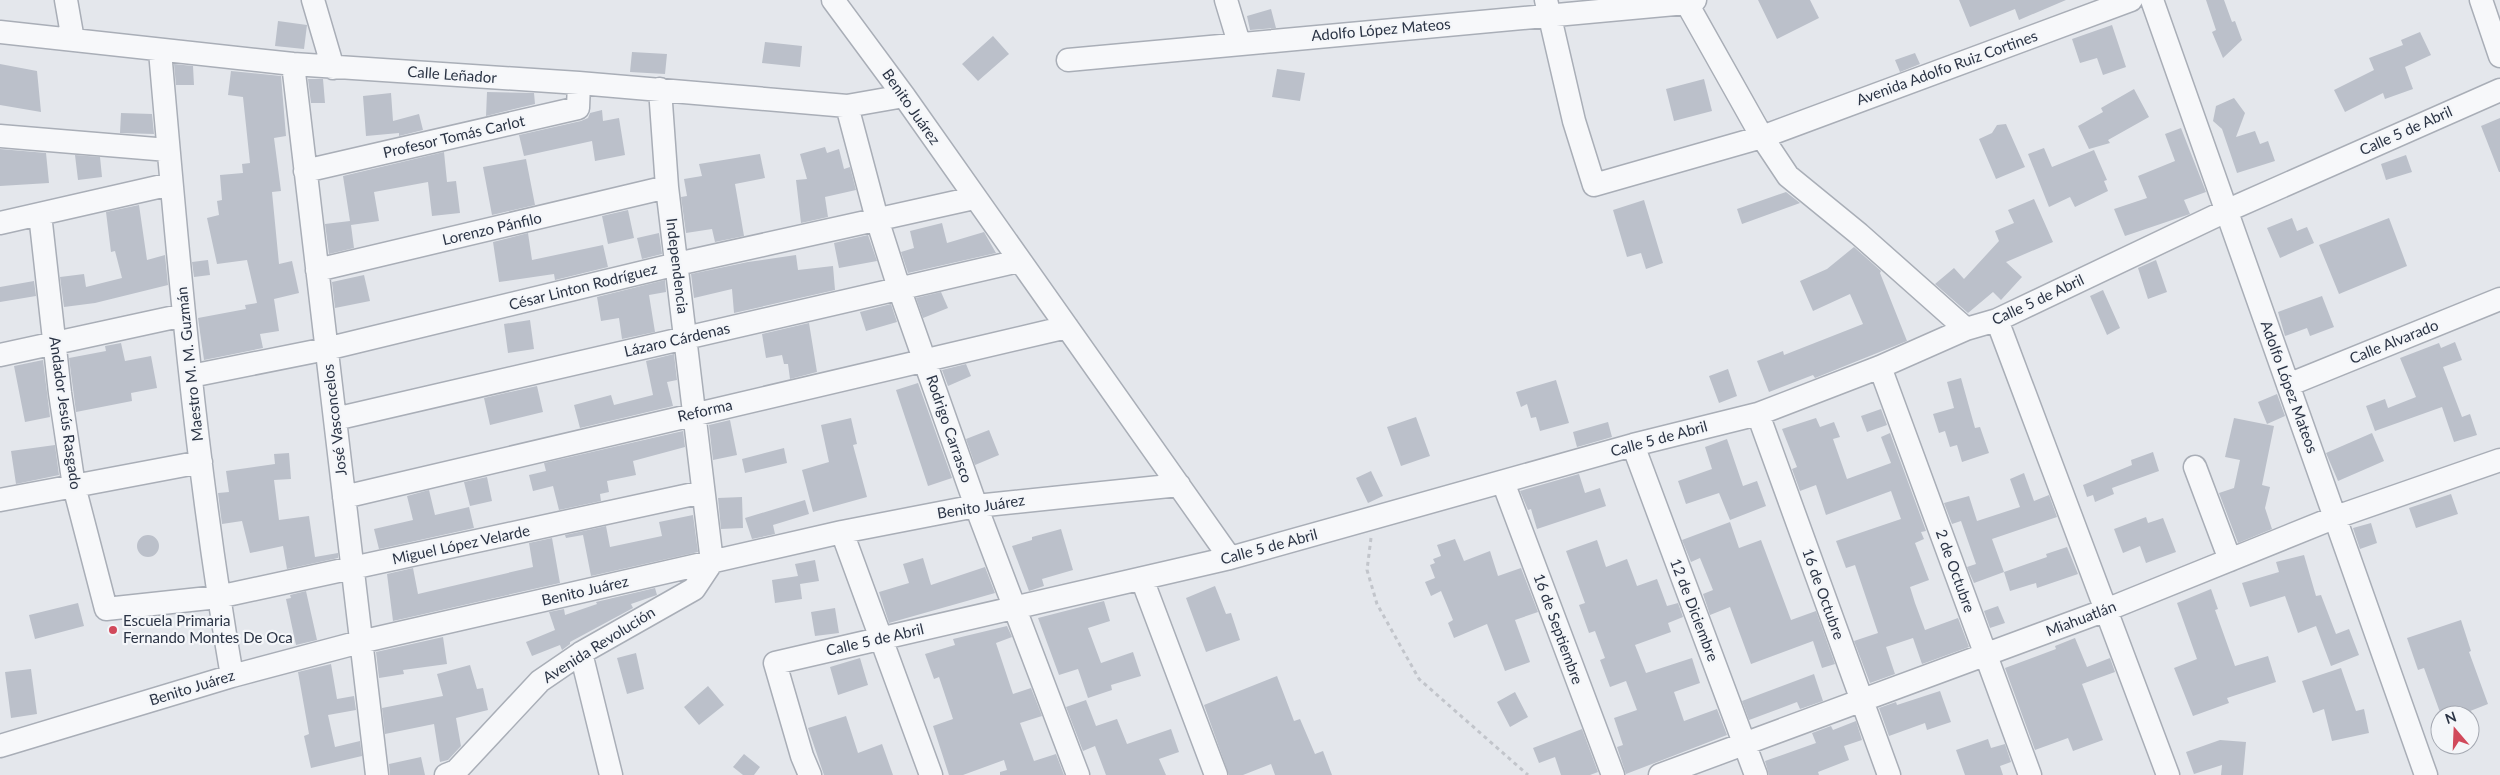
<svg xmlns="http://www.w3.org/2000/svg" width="2500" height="775" font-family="Lato,sans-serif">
<rect width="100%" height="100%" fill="#e4e7ec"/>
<path fill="#bbc0ca" d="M1758,0H1810L1819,18L1777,39Z
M1959,0H2066L2019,20L2015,9L1970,27Z
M2206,0H2224L2232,22L2235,21L2242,40L2223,58L2212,32L2216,30Z
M1271,9L1276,28L1250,30L1247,16Z
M278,21L307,25L304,49L275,46Z
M2112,25L2126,67L2103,75L2097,58L2080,63L2072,39Z
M2420,32L2431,55L2405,67L2413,89L2385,99L2383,93L2345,112L2334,90L2374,70L2369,58L2403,45L2401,40Z
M993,36L1009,54L978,81L962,64Z
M765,42L802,46L800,67L762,63Z
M632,52L667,54L665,74L630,72Z
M1915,53L1920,64L1900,72L1895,60Z
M0,64L37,71L41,112L0,105Z
M174,64L193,66L194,85H176Z
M1277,69L1305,73L1300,101L1272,97Z
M231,71L281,76L286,136L274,138L281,191L272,192L279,264L292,261L299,293L274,299L279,331L260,334L263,348L204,360L198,318L246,309L245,305L257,303L247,260L217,264L207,218L219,215L217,201L222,200L220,175L243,173L242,164L250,163L243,97L228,95Z
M308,79H323L325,103H311Z
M1704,79L1712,111L1674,121L1666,89Z
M2134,89L2149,117L2108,140L2110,143L2089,149L2078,126L2103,112L2101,108Z
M487,92L534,93L535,104L486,116Z
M391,93L393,121L419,114L423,130L399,136V133L366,136L363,96Z
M2234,98L2245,113L2236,137L2255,131L2260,144L2268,141L2275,161L2237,173L2222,129L2213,121L2216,106Z
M602,110L603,121L619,118L625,155L595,161L592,141L524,156L519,135L581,121L588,118L590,113Z
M121,113L152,114L154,134L120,133Z
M2500,118V172H2499L2481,126Z
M2006,124L2025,167L1996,179L1979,139L1992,133L1997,125Z
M2181,128L2206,192L2184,200L2190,214L2125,236L2114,209L2147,198L2138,176L2175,161L2165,134Z
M825,147L827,153L839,149L844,169L850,167L856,190L825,197L828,217L801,223L796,180L807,179L800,154Z
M2044,148L2052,167L2094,150L2107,180L2104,181L2108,191L2075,207L2070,197L2049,207L2028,154Z
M0,149L46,153L49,183L0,186Z
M444,152L447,182L456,181L460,213L432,216L428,182L374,192L379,221L351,225L354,248L329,254L325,224L350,221L343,176Z
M760,154L765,178L735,184L744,236L715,242L712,229L686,233L681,197L687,196L684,179L702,176L699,164Z
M75,155L100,157L102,177L78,180Z
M2406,155L2412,172L2386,180L2381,164Z
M526,159L535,205L492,215L483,167Z
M1786,192L1800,203L1742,224L1737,209Z
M2034,199L2053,242L2006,262L2022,277L2001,300L1993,292L1968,313L1935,284L1954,268L1964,279L1999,241L1995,231L2014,223L2008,210Z
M1644,200L1663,263L1646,269L1641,253L1627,257L1613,210Z
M139,205L147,260L165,255L168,285L95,303L64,307L60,277L84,274L86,287L122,278L115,251L111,252L106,212Z
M628,210L634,238L608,244L602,216Z
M2292,218L2297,231L2307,227L2314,243L2280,258L2267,228Z
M2389,218L2407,266L2339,294L2319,245Z
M942,223L947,243L984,232L996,253L908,273L901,252L914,248L910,231Z
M528,233L532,260L603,245L608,267L555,280L554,274L499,282L493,242Z
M659,233L662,254L642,259L637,238Z
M868,235L877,261L839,268L834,243Z
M1854,247L1881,271L1880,273L1907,341L1815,378L1813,375L1769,392L1757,361L1783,351L1784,355L1863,324L1850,294L1813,311L1800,281L1827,269Z
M796,255L798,270L833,266L835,290L734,313L732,289L694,298L691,274L748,262Z
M208,260L210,275L194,277L192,262Z
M2156,260L2167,292L2148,299L2138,268Z
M364,275L370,301L335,308L332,282Z
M665,280L666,292L649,295L655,332L622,339L619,318L601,321L597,297Z
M34,281L36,296L0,302V287Z
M2103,290L2120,328L2107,335L2090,296Z
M941,292L948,308L923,318L916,298Z
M2322,296L2334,327L2310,336L2307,328L2285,336L2278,312Z
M891,304L897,322L866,331L860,312Z
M530,320L534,349L508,353L504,324Z
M809,323L817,372L790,379L788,364H784L782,355L766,358L762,334Z
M2455,342L2462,360L2443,367L2462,417L2470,414L2477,435L2454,442L2442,407L2375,431L2366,406L2385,399L2388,408L2416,397L2400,358L2439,343L2441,348Z
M121,343L125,361L151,356L157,388L131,393L132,401L76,412L69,358L106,351L105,346Z
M674,354L677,380L667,382L673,406L580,428L574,405L611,395L614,405L653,395L646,361Z
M43,360L50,417L25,422L14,366Z
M966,364L971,376L948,386L942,370Z
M1728,369L1737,396L1719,403L1709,376Z
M1961,378L1975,428L1980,427L1989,453L1962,462L1957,445L1950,447L1945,431L1939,433L1933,414L1954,408L1947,382Z
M1556,380L1569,423L1540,431L1536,417L1531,418L1527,404L1521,407L1516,392Z
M918,383L952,478L928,486L896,390Z
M537,386L543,412L490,425L484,398Z
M2277,394L2285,416L2267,424L2258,402Z
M1881,409L1887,425L1867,432L1861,416Z
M1416,417L1430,456L1401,466L1387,427Z
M851,418L857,444L853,445L867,497L813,512L802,470L829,462L821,425Z
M1816,418L1820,427L1834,422L1840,437L1833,439L1847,479L1891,463L1881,437L1890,433L1926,531L1921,532L1924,539L1915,543L1929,580L1910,587L1915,603L1925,630L1958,618L1969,647L1922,664L1913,638L1886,647L1895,674L1870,683L1854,641L1878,633L1855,565L1846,568L1836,541L1901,519L1891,491L1826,515L1816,485L1800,491L1792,469L1797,467L1782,429Z
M2234,418L2274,426L2262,485L2270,487L2265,508L2272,529L2238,543L2219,493L2234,488L2240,460L2225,457Z
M730,420L737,455L713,460L709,425Z
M1608,422L1612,437L1577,447L1573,432Z
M989,430L999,455L975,465L966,439Z
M683,431L685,447L633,461L636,475L607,481L609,492L600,494L601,501L559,510L553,486L533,491L529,475L546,471L544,463Z
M2372,433L2384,461L2338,481L2326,453Z
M1727,439L1743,486L1757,481L1766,506L1730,520L1719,493L1686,504L1678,481L1712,469L1705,447Z
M55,445L59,475L16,484L11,451Z
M784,448L787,463L745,473L742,459Z
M2153,452L2159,471L2112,488L2114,494L2095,502L2093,495L2087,497L2083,485L2132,465L2131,460Z
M289,453L291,479L274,480L279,520L309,516L315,557L338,553V558L287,569L283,546L250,553L242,521L222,524L218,493L229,492L226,471L275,464L274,454Z
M1371,471L1383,496L1368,503L1356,478Z
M2024,473L2034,501L2049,495L2057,517L1992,539L2004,572L1974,583L1967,567L1976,564L1961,521L1952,524L1944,503L1969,496L1977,521L2020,507L2010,479Z
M1579,474L1585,493L1600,488L1606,506L1537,529L1531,509L1528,510L1520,491Z
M487,477L492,501L470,506L464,482Z
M429,490L435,515L469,507L474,528L379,549L374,529L413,520L407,496Z
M2451,494L2458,514L2416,528L2409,508Z
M742,497L743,528L721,529L718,498Z
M805,500L809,514L773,525L775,534L752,539L745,518Z
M693,515L698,552L591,576L583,535L566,538L565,535L606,526L610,547L662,536L659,522Z
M2146,517L2148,523L2163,518L2176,552L2146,563L2140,546L2123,553L2114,529Z
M1730,522L1739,548L1761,540L1791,620L1816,611L1835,664L1822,668L1813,641L1751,664L1730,607L1710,615L1703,594L1713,590L1700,558L1691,562L1682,540Z
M2371,523L2377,543L2360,549L2353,528Z
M1061,529L1073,570L1042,579L1044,586L1029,591L1012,546L1032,540V537Z
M137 546a11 11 0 1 1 22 0a11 11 0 1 1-22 0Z
M552,538L560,583L393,621L387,574L413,568L418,594L533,567L529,543Z
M1455,539L1464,561L1490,551L1498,576L1521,568L1538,612L1515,620L1530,662L1505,671L1487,624L1454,638L1448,623L1453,620L1441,591L1431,596L1425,582L1435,578L1430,565L1435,563L1433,559L1441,556L1437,545Z
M1597,540L1606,567L1627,559L1637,586L1657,579L1667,606L1678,603L1683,617L1668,623L1671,632L1635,645L1646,673L1692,658L1700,683L1674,692L1684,721L1717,709L1727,735L1626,774L1617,747L1623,745L1614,718L1637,710L1626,681L1610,687L1600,660L1605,658L1595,631L1589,633L1579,605L1585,603L1566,551Z
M2067,547L2078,574L2037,588L2036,583L2010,591L2004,572L2047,557L2046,554Z
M2304,555L2316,596L2321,595L2336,634L2349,629L2359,655L2331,666L2316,626L2298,633L2285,596L2250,607L2242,583L2279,572L2276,562Z
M923,558L931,585L985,567L995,593L889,623L879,592L909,583L903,564Z
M815,560L819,581L800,584L802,599L775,603L772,580L798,576L795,564Z
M1215,586L1226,614L1231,613L1240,640L1206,652L1186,598Z
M655,588L657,595L631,604L633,608L570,642V644L562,650L560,645L532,656L526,642L555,630L549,612L564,609L565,615L597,604L596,602Z
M2211,589L2218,609L2215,610L2235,666L2268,656L2276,682L2227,698L2229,703L2193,716L2174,668L2197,659L2177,603Z
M306,591L317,640L296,645L286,599L291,598L290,595Z
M1104,601L1110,621L1088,628L1101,663L1133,652L1141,676L1111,685L1112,690L1088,698L1078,669L1059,675L1038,618Z
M78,603L84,626L35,639L29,615Z
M1998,606L2005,623L1990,628L1984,611Z
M835,608L839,633L815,636L811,612Z
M2461,620L2471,651L2469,652L2488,704L2460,715H2441L2424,668L2418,670L2407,638Z
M1007,626L1012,637L996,643L1013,694L1031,688L1042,716L1020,723L1034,761L1056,754L1064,775H1000V772L1007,770L1004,760L963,775H949L933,726L953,719L939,677L934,679L925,654L955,645L953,639Z
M443,637L447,664L403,670L404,674L379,678L376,652Z
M2075,638L2087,667L2110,658L2115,672L2082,684L2103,740L2073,751L2068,738L2035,750L2005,668L2056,649L2055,646Z
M636,653L644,689L627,694L617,658Z
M860,658L868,685L838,695L830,667Z
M331,664L337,699L354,696L356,710L328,715L335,747L360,741L362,756L311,768L304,736L309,734L298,672Z
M470,665L477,689L483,688L488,710L456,718L461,746L448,760L440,762L434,724L385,734L382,708L443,696L437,674Z
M2341,668L2356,711L2364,709L2369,733L2332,741L2324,709L2313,713L2302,681Z
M31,669L37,714L11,718L5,672Z
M1814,674L1823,701L1800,709L1797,702L1749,720L1742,701Z
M1277,676L1294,721L1300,719L1315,754L1323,751L1332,775H1275L1271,764L1243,775H1229L1204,705Z
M708,686L724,705L699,725L684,707Z
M1940,691L1951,722L1927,730L1925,723L1889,736L1879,708L1896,702L1897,705Z
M1515,692L1528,717L1510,727L1497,702Z
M1086,700L1096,726L1117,719L1127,744L1171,729L1179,752L1159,759L1166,775H1106L1095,746L1083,751L1066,707Z
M846,716L858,753L882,744L893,775H824L808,728Z
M1856,721L1862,740L1844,746L1849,760L1818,772L1819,775H1769L1765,761L1816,743L1812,733L1831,726L1833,730Z
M1582,729L1598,772L1590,775H1561L1555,757L1539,763L1533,748Z
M1988,739L1991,748L2005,744L2011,762L2000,766L2003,775H1965L1956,750Z
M2220,740L2246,742L2243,775H2221L2222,765L2194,774L2186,752Z
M744,754L760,767L754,775H743L733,767Z
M421,757L425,775H390L389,764Z"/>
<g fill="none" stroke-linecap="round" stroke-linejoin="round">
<defs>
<path id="street" d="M66,0L73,40
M313,0L333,68
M833,0L904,96L1230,558
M1226,0L1239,43
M1546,0L1574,121L1594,185L1762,137L2131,0
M1685,0L1762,137L1788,176L1859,234L1966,329
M2152,0L2426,775
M2481,0L2500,56
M0,32L293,64L579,83L847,106L904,96
M160,51C178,260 196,469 232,676
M1068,60L1686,3L1695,0
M293,64L377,775
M660,89L667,187L712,562
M847,106L877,219L899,288L976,506L1078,775
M0,136L168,150
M305,171L578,108L579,83
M40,214L60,393L74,486L106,609L218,597L703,492
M0,223L171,184
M317,270L667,187
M1997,320L2168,775
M0,355L184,315
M1880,367L2030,775
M191,376L326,349L677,264L974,198
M2288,385L2500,299
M1758,414L1889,775
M335,419L1019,261
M1633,445L1756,775
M2195,467L2230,560
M1503,482L1613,775
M344,497L1067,327
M0,500L201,462
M842,532L931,775
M1142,579L1216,775
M581,653L611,775
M0,746L232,676L360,642L842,532L976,506L1179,485
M446,775L456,771L540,681L581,653L694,589L712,562
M810,775L802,756L775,663L1230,558L1633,445L1758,414L1880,367L1966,329L1997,320L2226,211L2500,90
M1660,775L2106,610L2336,517L2500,460"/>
</defs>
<use href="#street" stroke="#a9aeb7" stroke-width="25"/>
<path stroke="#c2c5cb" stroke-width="3" stroke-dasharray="4 4" stroke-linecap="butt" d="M1371,538L1367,570L1377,604L1419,679L1528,775"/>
<use href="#street" stroke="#f7f8fa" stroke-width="22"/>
</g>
<circle fill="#d1495b" stroke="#f4f6f9" stroke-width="2" cx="113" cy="630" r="5"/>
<g text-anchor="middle" stroke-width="4.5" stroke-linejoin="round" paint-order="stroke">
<g font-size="15" fill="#2b3445" stroke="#f4f6f9">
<text transform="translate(1381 30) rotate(-5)" y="5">Adolfo López Mateos</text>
<text transform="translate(1947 68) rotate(-20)" y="5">Avenida Adolfo Ruiz Cortines</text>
<text transform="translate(452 75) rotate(4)" y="5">Calle Leñador</text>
<text transform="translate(911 107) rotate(55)" y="5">Benito Juárez</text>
<text transform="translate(2406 131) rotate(-24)" y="5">Calle 5 de Abril</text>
<text transform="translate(454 137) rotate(-13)" y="5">Profesor Tomás Carlot</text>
<text transform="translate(492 229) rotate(-13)" y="5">Lorenzo Pánfilo</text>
<text transform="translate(677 266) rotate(83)" y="5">Independencia</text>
<text transform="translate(583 287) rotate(-14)" y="5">César Linton Rodríguez</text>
<text transform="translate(2038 300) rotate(-25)" y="5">Calle 5 de Abril</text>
<text transform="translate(677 340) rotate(-13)" y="5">Lázaro Cárdenas</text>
<text transform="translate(2394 342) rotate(-22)" y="5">Calle Alvarado</text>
<text transform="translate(190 364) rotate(-96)" y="5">Maestro M. M. Guzmán</text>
<text transform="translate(2289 387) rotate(70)" y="5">Adolfo López Mateos</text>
<text transform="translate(705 411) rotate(-13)" y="5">Reforma</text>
<text transform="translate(65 413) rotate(82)" y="5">Andador Jesús Rasgado</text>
<text transform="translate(335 420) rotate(-97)" y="5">José Vasconcelos</text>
<text transform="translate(949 429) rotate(71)" y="5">Rodrigo Carrasco</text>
<text transform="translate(1659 439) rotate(-15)" y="5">Calle 5 de Abril</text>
<text transform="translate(981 507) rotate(-9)" y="5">Benito Juárez</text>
<text transform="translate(461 545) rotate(-12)" y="5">Miguel López Velarde</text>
<text transform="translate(1269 547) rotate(-15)" y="5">Calle 5 de Abril</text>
<text transform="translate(1955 571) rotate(70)" y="5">2 de Octubre</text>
<text transform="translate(585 591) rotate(-13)" y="5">Benito Juárez</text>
<text transform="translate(1823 594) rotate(70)" y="5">16 de Octubre</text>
<text transform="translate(1694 610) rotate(69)" y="5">12 de Diciembre</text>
<text transform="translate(2081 619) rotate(-21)" y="5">Miahuatlán</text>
<text transform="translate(1558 629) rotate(70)" y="5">16 de Septiembre</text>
<text transform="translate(875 640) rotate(-13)" y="5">Calle 5 de Abril</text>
<text transform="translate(599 645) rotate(-32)" y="5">Avenida Revolución</text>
<text transform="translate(192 688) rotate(-17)" y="5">Benito Juárez</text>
</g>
<g font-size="15" fill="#2b3445" stroke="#f4f6f9" text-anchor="start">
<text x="123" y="626">Escuela Primaria<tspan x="123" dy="17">Fernando Montes De Oca</tspan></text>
</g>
</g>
<g transform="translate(2455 730) rotate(341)"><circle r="24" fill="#f4f6f9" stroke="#a4a8b1"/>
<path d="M0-4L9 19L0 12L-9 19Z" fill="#d1495b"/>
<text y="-8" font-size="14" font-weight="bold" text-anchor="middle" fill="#2b3445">N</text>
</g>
</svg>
